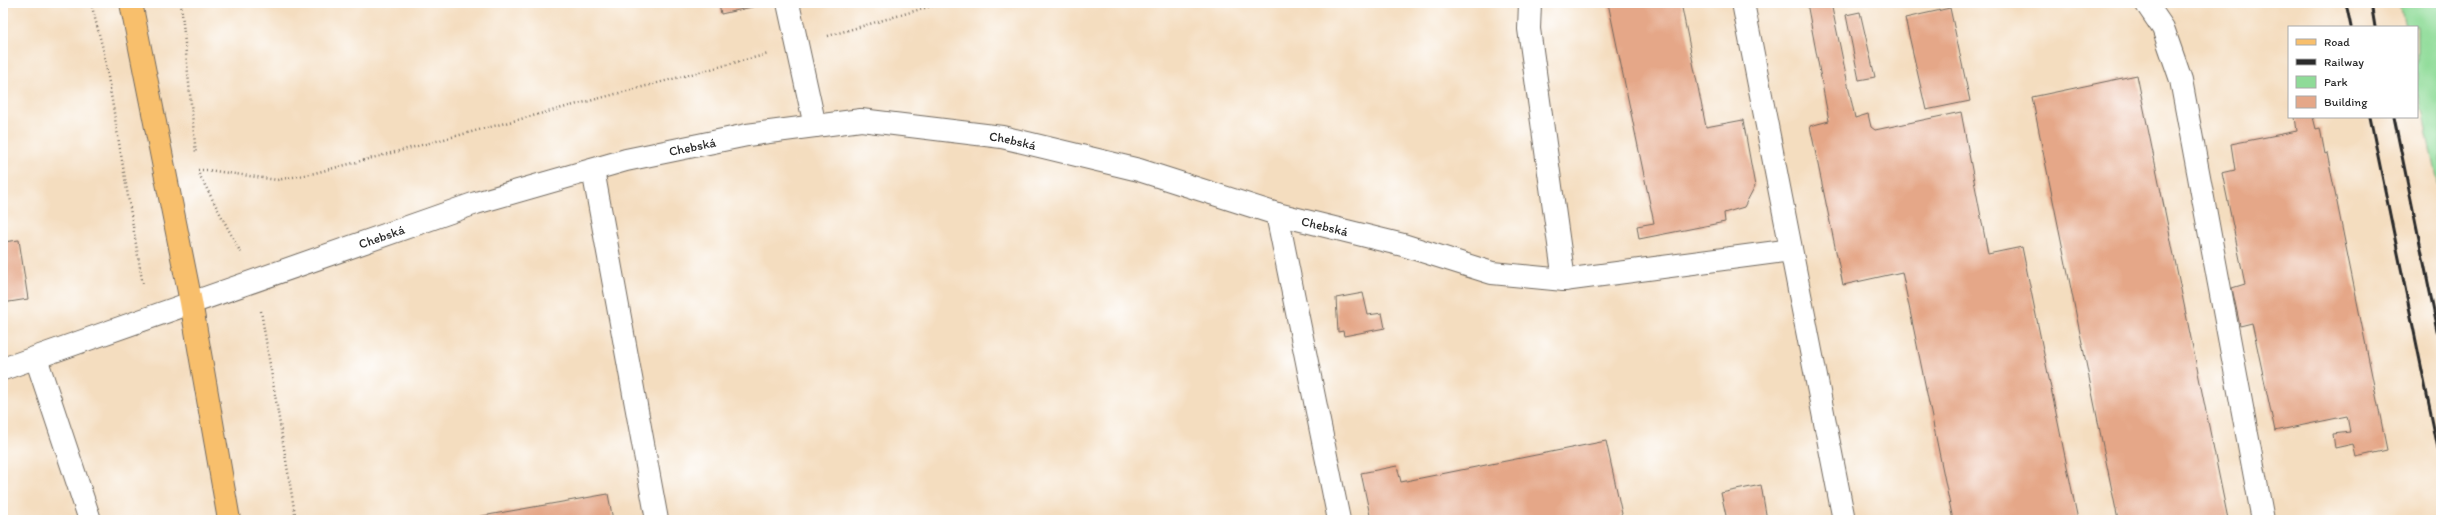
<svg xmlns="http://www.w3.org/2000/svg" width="2444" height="523" font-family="Itim,sans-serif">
<rect width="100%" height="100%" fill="#fff"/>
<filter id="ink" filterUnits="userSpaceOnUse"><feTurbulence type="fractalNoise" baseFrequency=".025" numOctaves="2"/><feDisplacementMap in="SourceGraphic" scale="8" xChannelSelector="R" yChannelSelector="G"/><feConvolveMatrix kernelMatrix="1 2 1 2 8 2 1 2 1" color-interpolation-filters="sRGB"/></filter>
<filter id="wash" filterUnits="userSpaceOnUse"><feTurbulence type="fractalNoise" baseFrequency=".012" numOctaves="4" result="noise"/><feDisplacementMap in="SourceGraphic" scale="16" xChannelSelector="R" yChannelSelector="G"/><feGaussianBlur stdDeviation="0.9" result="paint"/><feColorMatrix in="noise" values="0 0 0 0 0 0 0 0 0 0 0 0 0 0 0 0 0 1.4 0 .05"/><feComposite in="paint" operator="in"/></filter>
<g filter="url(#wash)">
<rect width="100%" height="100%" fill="#f4ddbf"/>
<path fill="#8fdb98" stroke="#5d8362" d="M2400,3H2441V202L2417,86V27H2405Z"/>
<g id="blocks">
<path fill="#e5a788" d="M719,3H765V4L721,14Z
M1608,3H1681L1706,127L1743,120L1755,186L1744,207L1724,213L1725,222L1639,239L1637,226L1654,223Z
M1807,3H1831L1855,118L1868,114L1871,127L1875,130L1961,112L1988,254L2022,247L2078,520H1953L1902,272L1843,285L1810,126L1829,121Z
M1950,8L1970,101L1926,110L1905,18Z
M1860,12L1875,77L1859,80L1846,15Z
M2137,75L2228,519L2223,520H2118L2032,97Z
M2295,117H2313L2316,129L2320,128L2325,154L2327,153L2387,450L2356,457L2353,444L2335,448L2333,434L2350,432L2347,416L2275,431L2252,323L2240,326L2232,288L2245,284L2222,173L2235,170L2231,144L2297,131Z
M19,240L28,299L3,303V242Z
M1363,293L1368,315L1382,313L1385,328L1344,336L1343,331L1338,332L1336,298Z
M1606,441L1622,514L1620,515L1621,520H1371L1361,473L1397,466L1401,482Z
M1761,485L1767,520H1727L1721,493Z
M608,494L613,520H465V519Z"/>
</g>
</g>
<g filter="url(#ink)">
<use href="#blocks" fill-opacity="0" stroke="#71695f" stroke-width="1"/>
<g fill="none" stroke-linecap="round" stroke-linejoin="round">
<defs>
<g id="minor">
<path d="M788,3L815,126"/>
<path d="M1743,3L1844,520"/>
<path d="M2146,3L2163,28L2181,80L2263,520"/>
<path d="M593,170L657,520"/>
<path d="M1277,214L1339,520"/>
<path d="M1564,280L1791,250"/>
<path d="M36,358L90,520"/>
<path id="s1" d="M3,369L476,203L626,160L747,135L861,120L1002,137L1139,170L1277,214L1403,245L1492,273L1564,280L1529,29L1530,3"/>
</g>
<path id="major" d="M131,3L191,302L229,520"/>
</defs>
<use href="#minor" stroke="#71695f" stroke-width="24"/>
<use href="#major" stroke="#71695f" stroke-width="24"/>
<path stroke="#71695f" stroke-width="2.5" stroke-dasharray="1 3" stroke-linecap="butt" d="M91,3L104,53L143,286
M181,3L196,154
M828,36L942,3
M198,170H208L277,180L315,173L768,54
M199,174L241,253
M261,311L296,520"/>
<use href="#minor" stroke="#fff" stroke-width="22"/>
<use href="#major" stroke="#f8bf6c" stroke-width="22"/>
<path stroke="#2b2b2b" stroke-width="3" d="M2346,3L2351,27
M2371,3L2375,27
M2370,117L2441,463
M2394,117L2441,346"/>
</g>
</g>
<g text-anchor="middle" stroke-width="4" stroke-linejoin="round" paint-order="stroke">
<g font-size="13" fill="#2b2b2b" stroke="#fff">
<text dy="5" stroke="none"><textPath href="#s1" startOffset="1049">Chebská</textPath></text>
<text dy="5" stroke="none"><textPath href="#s1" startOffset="725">Chebská</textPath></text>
<text dy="5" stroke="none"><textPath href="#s1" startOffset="1373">Chebská</textPath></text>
<text dy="5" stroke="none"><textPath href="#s1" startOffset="401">Chebská</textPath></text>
</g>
</g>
<rect width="2444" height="523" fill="none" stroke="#fff" stroke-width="16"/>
<rect x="2288" y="26" width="130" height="92" fill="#ffffff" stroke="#aaaaaa"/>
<rect x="2296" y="39" width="20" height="6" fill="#f8bf6c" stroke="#aaaaaa"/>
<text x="2324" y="46" font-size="12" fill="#2b2b2b">Road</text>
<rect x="2296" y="59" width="20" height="6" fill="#2b2b2b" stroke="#aaaaaa"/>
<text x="2324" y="66" font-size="12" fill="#2b2b2b">Railway</text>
<rect x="2296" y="76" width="20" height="12" fill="#8fdb98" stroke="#aaaaaa"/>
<text x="2324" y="86" font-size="12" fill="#2b2b2b">Park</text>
<rect x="2296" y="96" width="20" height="12" fill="#e5a788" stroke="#aaaaaa"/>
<text x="2324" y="106" font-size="12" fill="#2b2b2b">Building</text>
</svg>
